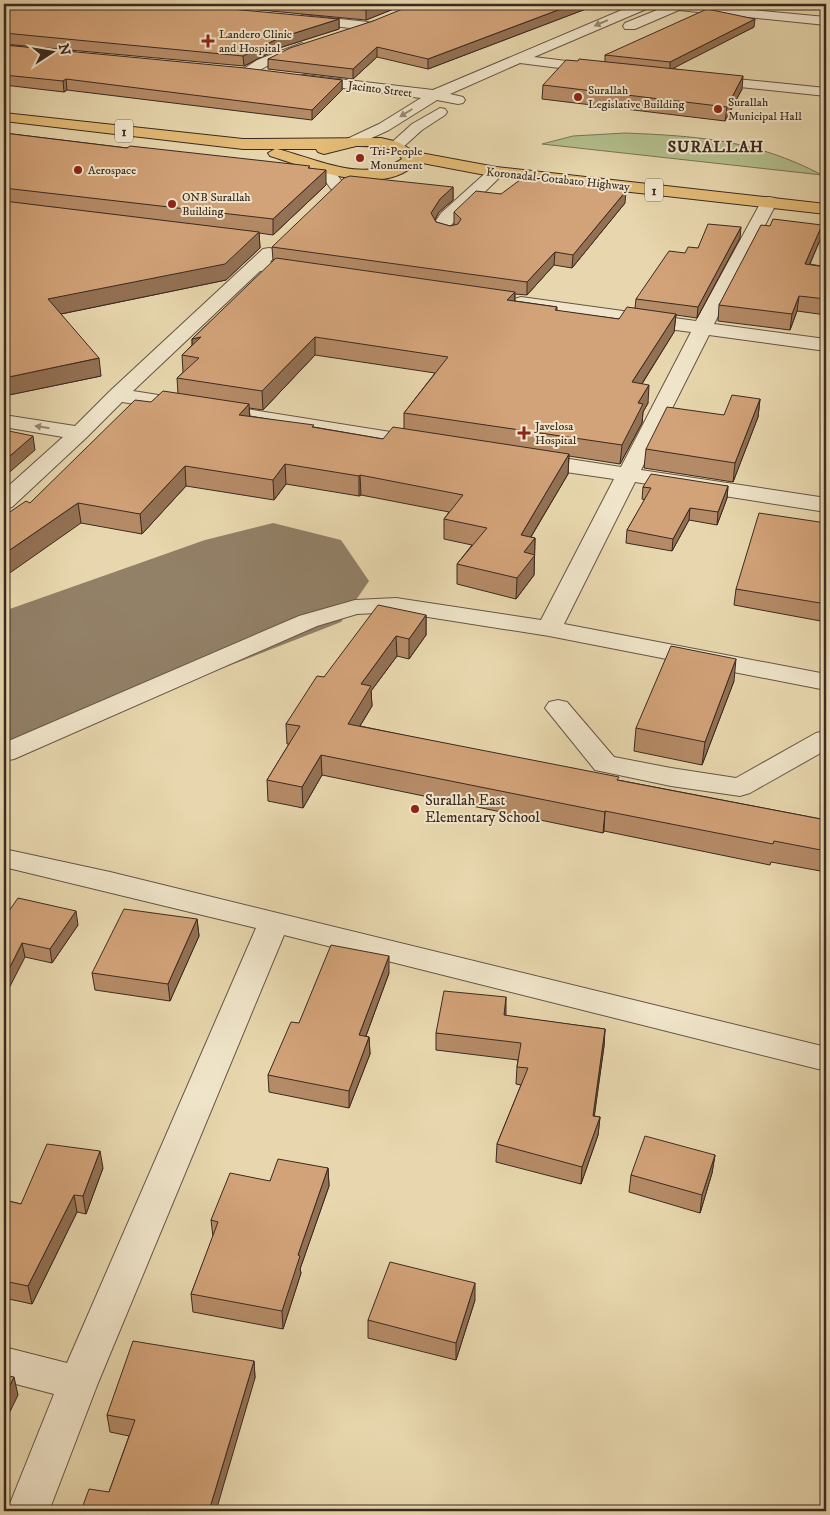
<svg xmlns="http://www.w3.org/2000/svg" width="830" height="1515" font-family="'IM FELL DW Pica',serif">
<rect width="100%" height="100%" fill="#e8d7ae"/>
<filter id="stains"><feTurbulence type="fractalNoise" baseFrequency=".004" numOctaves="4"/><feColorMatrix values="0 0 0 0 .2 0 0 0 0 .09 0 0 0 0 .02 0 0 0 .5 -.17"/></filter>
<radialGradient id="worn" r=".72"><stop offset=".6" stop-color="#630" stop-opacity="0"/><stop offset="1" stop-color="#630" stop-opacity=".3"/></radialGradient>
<path fill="#b3bf8c" stroke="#777456" d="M625,133C698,136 756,140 822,175L542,144L573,136Z"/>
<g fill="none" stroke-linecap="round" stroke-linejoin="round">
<path fill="#928067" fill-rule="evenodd" d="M273,523L341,540L369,581L341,622L78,725L4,743V611L205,540Z"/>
<defs>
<path id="minor" d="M636,4H652L651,7L534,57L599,65L606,69L604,72L599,73L520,63L450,94L463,97L465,100L463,103L458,104L437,100L389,130L352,147L347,145L344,142L347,139L379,124L421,98L304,83L299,82L297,79L299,76L304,75L433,90Z
M658,4H690L826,17V25L679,10L635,29H625L623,26L625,23L662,8Z
M302,15L368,22L375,26L368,30L297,22L295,19Z
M302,43L309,47L307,50L267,66L251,75H241L239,72L257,60Z
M706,76L826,88V96L701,83L699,80L701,77Z
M440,108L445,109L447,112L445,115L422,130L401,149H391L388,146L391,143L412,124Z
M325,164L331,166L345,186L343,189H331L317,169L319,166Z
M496,167L502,169L504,172L502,175L451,225L459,232L456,236L450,237L436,233L433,225L441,213L490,169Z
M769,197L775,198L777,202L714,324L826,339V351L709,335L641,470L826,498V512L635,482L564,624L826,674V690L549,636L396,612L357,614L317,626L14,759L4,761V743L299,616L355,600L396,598L541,620L614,479L531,467L523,465L520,460L523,455L531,453L621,467L691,332L521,309L514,307L512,303L514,299L521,297L696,321L761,202L763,198Z
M269,248L275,249L278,253L270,262L311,268L314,272L311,276L305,277L260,271L133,391L422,437L430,438L433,443L430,448L422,449L122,402L87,437L12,507L4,509V490L63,437L4,427V415L75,426L110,391L250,261L263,249Z
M558,700L567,702L614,757L671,768L736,778L816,733L826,731V750L750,793L740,796L671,786L595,770L545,708L549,702Z
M4,849L110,872L826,1047V1071L284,935L98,1383L49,1511H7L54,1394L4,1381V1347L67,1363L256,928L4,867Z"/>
<path id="highway" d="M4,113L243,139L381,138L398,142L415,152L496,167L826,204V214L496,177L417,162C385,199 309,168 270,156L268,153L275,149H243L4,121ZM356,146C371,146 394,145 402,159C363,184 318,159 277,149H316L318,152L324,154Z"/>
</defs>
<use href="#minor" stroke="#654" stroke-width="2"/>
<use href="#highway" stroke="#3b2a20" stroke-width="2"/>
<use href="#minor" fill="#f0e5ca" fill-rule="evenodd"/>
<use href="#highway" fill="#e4bc77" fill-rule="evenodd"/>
</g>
<path fill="#b58b67" stroke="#3b2a20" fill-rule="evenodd" d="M4,4L339,19V29L279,48L244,66L4,44Z
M197,4H406L366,20Z
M599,4L428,69L377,57L353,79L268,69V59L373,21Z
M754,27L672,68L742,89L725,121L542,99L543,85L578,61L605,62V55Z
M4,45L342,80V90L312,120L67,90L64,92L4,85Z
M4,133L127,148L310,168L326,185L273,235L259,233L260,248L226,280L61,314L101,376L4,396Z
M453,187V200L439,212L435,220L436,222L450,226L454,225V212L501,194L625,203L572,268L554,265L527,295L515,294V301L557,307V311L619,319L635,308L636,299L685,253L698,248L740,238L697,318L676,315L674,332L642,384L648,403L643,412L642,423L620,464L569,456L568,474L531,537L535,538L534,575L516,599L457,584V564L472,545L444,539V519L449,512L361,495L359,496L286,484L274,500L186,486L142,534L81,523L30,503L151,402L178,394L177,378L183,372L182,355L192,345V339L275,260H273L272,247ZM315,355L435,373L404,413V428L383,439L250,416L249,408L263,410Z
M822,225L820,240L810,264L826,267V315L797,311L790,330L718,321L719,305L770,226Z
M760,399L758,417L733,482L644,468L646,449L724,415Z
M728,486L727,498L717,525L689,520L672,551L626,543L627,530L645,500L642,499L643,487Z
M826,523V622L734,605L736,589Z
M426,615V635L409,659L397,656L371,691L372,706L360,726L618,780L826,820V872L771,862L770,865L604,831L603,833L322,775L303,808L268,801L267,780L289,744H287L286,724L324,677Z
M734,681L702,765L634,751L636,728Z
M4,918L78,925L52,963L25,957Z
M197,919L199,936L170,1001L95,990L92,973Z
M389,973L366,1036L369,1037L370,1054L349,1108L269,1092L268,1075L299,1023Z
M506,1016L605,1029L604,1046L594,1116L600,1117L598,1135L581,1184L496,1162L497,1144L521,1085L516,1084L517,1067L518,1060L436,1050V1033Z
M715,1155L712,1173L700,1213L629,1192L631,1175Z
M103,1168L86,1214L77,1212L32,1304L4,1298V1200L21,1204Z
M328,1168L329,1186L300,1269L301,1273L283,1329L193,1312L191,1294L213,1237L211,1220L270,1181Z
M475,1300L456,1360L368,1338V1320Z
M254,1361L255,1378L109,1492L129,1436L110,1432L107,1415Z"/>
<path fill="#937154" stroke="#3b2a20" d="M382,4H406L366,20V10Z
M574,4H599L428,69V59Z
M339,19V29L279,48L244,66L243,56L279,38Z
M755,19L754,27L670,70V62Z
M377,47V57L353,79V69Z
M743,76L742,89L725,121L727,107Z
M66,79L67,90L64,92L63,81Z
M342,80V90L312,120V110Z
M326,170V185L273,235V219Z
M453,187V200L439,212L431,226V213L440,199Z
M626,191L625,203L572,268L573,255Z
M822,225L820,240L803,279L805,264Z
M741,227L740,238L697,318L698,307Z
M259,232L260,248L226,280L51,316L48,299Z
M555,252L554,265L527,295V282Z
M515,292L514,309L507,300Z
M799,296L797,311L790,330L792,314Z
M676,314L674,332L631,401L632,382Z
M201,337L193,356L192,339Z
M315,337V355L263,410L262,391Z
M99,358L101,376L4,396V378Z
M649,385L648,403L643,412L642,423L620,464L622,445L638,403Z
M760,399L758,417L733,482L735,463Z
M249,404L250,424L239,415Z
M33,436L35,450L4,477V461Z
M569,454L568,474L520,555L521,535Z
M285,464L286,484L274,500L273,480Z
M185,466L186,486L142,534L140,514Z
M360,475L361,495L359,496V476Z
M728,486L727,498L717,525L718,512Z
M78,503L81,523L4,577V554Z
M690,508L689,520L672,551L673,539Z
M535,538L534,575L516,599L517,578L524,552Z
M426,615V635L409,659V639Z
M396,636L397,656L371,691L372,706L349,744L348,724L361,684Z
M736,659L734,681L702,765L705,742Z
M321,755L322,775L303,808L302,787Z
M605,811L604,831L603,833L605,812Z
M76,911L78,925L52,963L50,949Z
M197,919L199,936L170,1001L168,984Z
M22,943L25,957L4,998V979Z
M389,956V973L360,1052L359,1035Z
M506,997V1014L503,1033L504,1015Z
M605,1029L604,1046L592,1133L593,1116Z
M369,1037L370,1054L349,1108V1091Z
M600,1117L598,1135L581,1184L582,1167Z
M100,1151L103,1168L86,1214L83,1196Z
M715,1155L712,1173L700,1213L702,1195Z
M328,1168L329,1186L300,1269L301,1273L283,1329L282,1311L298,1255Z
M74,1195L77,1212L32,1304L28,1286Z
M475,1283V1300L456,1360V1343Z
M254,1361L255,1378L216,1511H209Z
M14,1377L18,1395L4,1424V1398Z"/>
<path fill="#d2a278" stroke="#3b2a20" d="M4,4H177L339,19L279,38L243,56L4,33Z
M295,4H382L366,10Z
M415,4H574L428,59L377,47L353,69L268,59L290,48L373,21Z
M707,9L755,19L670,62L605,55Z
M4,45L245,68L342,80L312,110L66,79L63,81L4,75Z
M579,59L743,76L727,107L543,85L566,60L578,61Z
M4,133L127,148L130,146L310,166L308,168L326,170L273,219L4,188Z
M350,176L453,187L440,199L431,213L436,222L450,226L458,224L461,219L454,212L476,191L501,194L524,177L575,186L577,184L626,191L573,255L555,252L527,282L272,247L344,178Z
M4,201L259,232L225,264L48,299L99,358L4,378Z
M773,219L822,225L805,264L826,267V299L799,296L792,314L719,305L761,225L770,226Z
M708,224L741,227L698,307L636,299L669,251L685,253L688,247L698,248Z
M276,258L515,292L507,300L557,307L555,310L619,319L627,307L676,314L632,382L649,385L638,403L643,404L622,445L404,413L448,357L315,337L262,391L177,378L199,358L182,355L201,337L192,339Z
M163,391L249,404L239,415L314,425L312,427L383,439L393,427L569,454L521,535L535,538L524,552L535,555L517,578L457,564L487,528L444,519L463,495L360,475L359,476L285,464L273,480L185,466L140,514L78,503L4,554V516L26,501L30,503L135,400L151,402Z
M732,395L760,399L735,463L646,449L667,407L724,415Z
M4,430L33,436L4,461Z
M651,474L728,486L718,512L690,508L673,539L627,530L651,488L643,487Z
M759,513L826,523V604L736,589Z
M378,605L426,615L409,639L396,636L361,684L371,686L348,724L619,777L617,780L826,820V851L774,841L773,844L605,811V812L321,755L302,787L267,780L300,726L286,724L317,676L324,677Z
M671,646L736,659L705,742L636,728Z
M18,898L76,911L50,949L22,943L4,979V918Z
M124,909L197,919L168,984L92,973Z
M331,945L389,956L359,1035L369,1037L349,1091L268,1075L291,1022L299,1023Z
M444,991L506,997L504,1015L605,1029L593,1116L600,1117L582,1167L497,1144L528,1068L517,1067L521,1043L436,1033Z
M645,1136L715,1155L702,1195L631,1175Z
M47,1144L100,1151L83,1196L74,1195L28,1286L4,1281V1200L21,1204Z
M278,1159L328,1168L298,1255L300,1256L282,1311L191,1294L218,1222L211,1220L230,1173L270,1181Z
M390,1262L475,1283L456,1343L368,1320Z
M133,1341L254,1361L209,1511H81L89,1489L109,1492L135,1420L107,1415Z
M4,1375L14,1377L4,1398Z"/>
<defs><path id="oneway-solid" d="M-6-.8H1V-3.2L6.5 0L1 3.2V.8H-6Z" transform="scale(1.25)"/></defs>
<g fill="#968875">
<use href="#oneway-solid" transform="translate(601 23) rotate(157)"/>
<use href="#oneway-solid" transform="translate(406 113) rotate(148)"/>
<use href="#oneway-solid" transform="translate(42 427) rotate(-171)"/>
</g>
<g fill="#8f2418" stroke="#f0e5ca" stroke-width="2">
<path d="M205.5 33.5h5v5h5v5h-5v5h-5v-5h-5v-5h5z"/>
<circle cx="578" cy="97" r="5"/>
<circle cx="718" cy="109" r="5"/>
<circle cx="360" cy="158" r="5"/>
<circle cx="78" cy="170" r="5"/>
<circle cx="172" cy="204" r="5"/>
<path d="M521.5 425.5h5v5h5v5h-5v5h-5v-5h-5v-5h5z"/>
<circle cx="415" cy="809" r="5"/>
</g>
<g text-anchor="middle" stroke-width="4" stroke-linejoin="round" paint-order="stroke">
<g font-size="12" fill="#3b2a20" stroke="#f0e5ca" text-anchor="start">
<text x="219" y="38">Landero Clinic<tspan x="219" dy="14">and Hospital</tspan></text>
<text x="588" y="94">Surallah<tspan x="588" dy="14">Legislative Building</tspan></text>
<text x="728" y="106">Surallah<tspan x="728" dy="14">Municipal Hall</tspan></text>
<text x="370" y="155">Tri-People<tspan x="370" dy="14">Monument</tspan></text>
<text x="88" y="174">Aerospace</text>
<text x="182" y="201">ONB Surallah<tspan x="182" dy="14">Building</tspan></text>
<text x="535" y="430">Javelosa<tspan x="535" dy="14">Hospital</tspan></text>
</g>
<g font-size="12" fill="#3b2a20" stroke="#f0e5ca">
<text transform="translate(380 89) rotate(7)" y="4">Jacinto Street</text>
<text transform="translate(558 179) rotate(6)" y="4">Koronadal-Cotabato Highway</text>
</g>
<g fill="#f0e5ca" stroke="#716253" stroke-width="1">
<rect x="115" y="119.5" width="18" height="23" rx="4"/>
<rect x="645" y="178.5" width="18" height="23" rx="4"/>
</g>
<g font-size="14" font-weight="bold" fill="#3b2a20">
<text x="124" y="136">1</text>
<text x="654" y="195">1</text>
</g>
<g font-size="15" fill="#3b2a20" stroke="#f0e5ca" text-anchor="start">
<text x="425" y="805">Surallah East<tspan x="425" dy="17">Elementary School</tspan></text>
</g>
<g font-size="16" font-weight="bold" letter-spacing="1" fill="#3b2a20" stroke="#f0e5ca">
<text x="716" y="152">SURALLAH</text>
</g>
</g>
<rect width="830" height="1515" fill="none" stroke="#e8d7ae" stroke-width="20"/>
<rect x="5" y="5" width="820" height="1505" fill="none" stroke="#3b2a20" stroke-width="2.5"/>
<rect x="10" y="10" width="810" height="1495" fill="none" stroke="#3b2a20"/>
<g transform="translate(52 52) rotate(78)" stroke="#f0e5ca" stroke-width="4" paint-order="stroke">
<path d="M0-4L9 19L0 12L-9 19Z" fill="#3b2a20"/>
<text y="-8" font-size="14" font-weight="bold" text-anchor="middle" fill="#3b2a20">N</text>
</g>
<rect width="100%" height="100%" filter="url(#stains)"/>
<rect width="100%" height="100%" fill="url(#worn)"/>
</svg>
